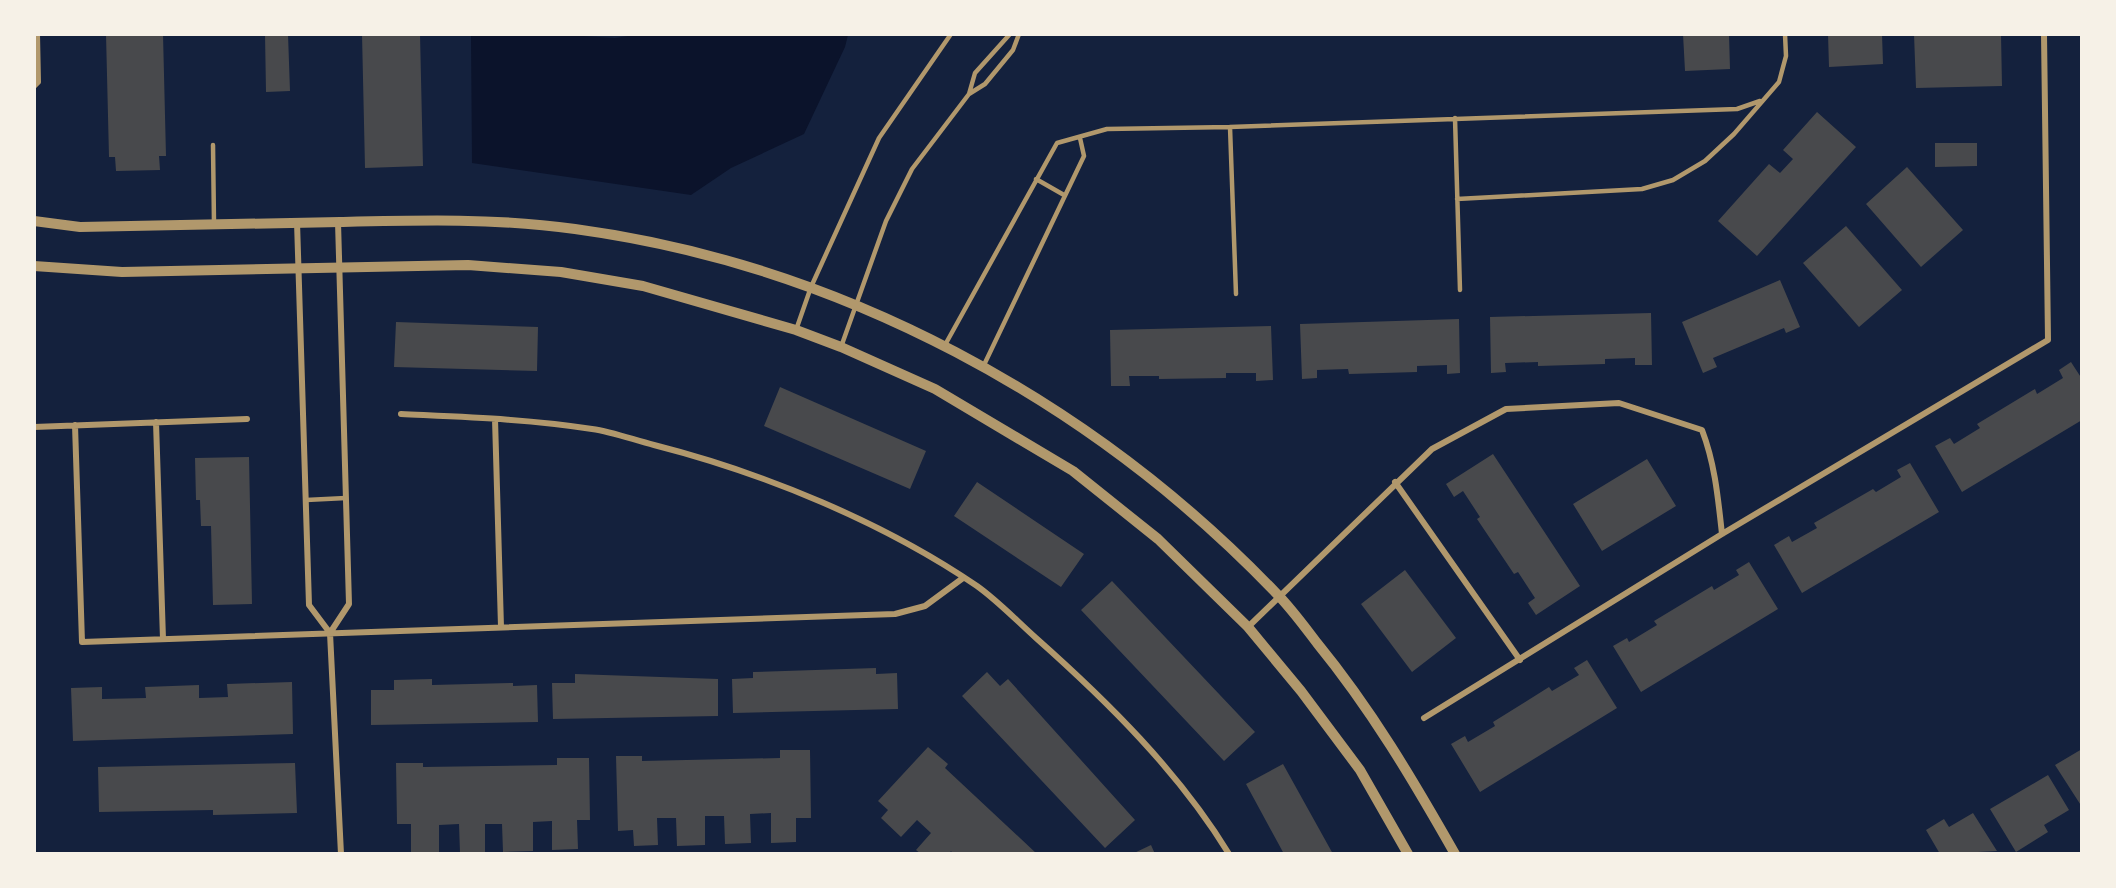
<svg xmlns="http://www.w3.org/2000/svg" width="2116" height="888" font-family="'Fira Sans',sans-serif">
<rect width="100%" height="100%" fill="#14213d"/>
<path fill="#0b132b" d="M567,35L615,38L641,34L848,35L845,47L804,134L731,168L691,195L472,163L471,35Z"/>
<path fill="#48494c" d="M106,34H163L166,156H159L160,170L116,171L115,157H109Z
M265,34H288L290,91L266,92Z
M362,34H420L423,166L365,168Z
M1683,34H1729L1730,69L1685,71Z
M1828,34H1882L1883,64L1829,67Z
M1914,34H2001L2002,86L1916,88Z
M1817,112L1856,147L1757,256L1718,221L1769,164L1780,173L1793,159L1783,150Z
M1935,143H1977V166L1935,167Z
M1907,167L1963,230L1921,267L1866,204Z
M1846,226L1902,290L1859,327L1803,263Z
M1780,280L1800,327L1786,333L1784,328L1713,358L1717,367L1703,373L1682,322Z
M1651,313L1652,365H1635V358L1605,359V364L1538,366V362L1505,363L1506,372L1491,373L1490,317Z
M1459,319L1460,373L1447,374V365L1417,366V372L1349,374L1348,369L1317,370V378L1302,379L1300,324Z
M396,322L538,327L537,371L394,367Z
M1271,326L1273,380L1256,381V373H1226V378L1159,379V376H1129L1130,386H1111L1110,330Z
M2071,362L2082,379V420L1962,492L1935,446L1950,438L1954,444L1980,428L1977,424L2035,389L2037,394L2063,378L2059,370Z
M780,387L926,451L910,489L764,426Z
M1493,454L1580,586L1536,615L1528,603L1535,598L1518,572L1514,574L1477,519L1480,517L1463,491L1454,497L1446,484Z
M249,457L252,604L213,605L211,526H201L200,500H196L195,458Z
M1647,459L1676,506L1602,551L1573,504Z
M1910,463L1939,512L1802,593L1774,545L1789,536L1792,542L1817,528L1814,523L1873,489L1876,492L1901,477L1897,470Z
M977,482L1084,554L1061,587L954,516Z
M1749,562L1778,609L1641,692L1613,646L1627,638L1629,642L1657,625L1654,621L1712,586L1714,590L1739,575L1736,570Z
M1405,570L1456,638L1412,672L1361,604Z
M1112,581L1255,732L1224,761L1081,610Z
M1587,660L1617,708L1480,792L1451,744L1465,736L1468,742L1495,726L1493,722L1549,687L1552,691L1579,675L1574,668Z
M876,668V674L897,673L898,709L733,713L732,679L753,678V672Z
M987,672L1000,686L1008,679L1135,820L1105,848L962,696Z
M575,674L718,679V716L553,719L552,683H575Z
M432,679V685L513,683V686L537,685L538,722L371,725V690H394V680Z
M292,682L293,734L73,741L71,688L102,687V699L146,698L145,687L199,685V698L228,697L227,684Z
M928,747L948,764L945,768L1037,854H953L951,851L949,854H921L916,850L931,833L917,820L901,837L881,818L888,810L878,801Z
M2082,749V807L2055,765Z
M780,750H810L811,818H796V842L771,843V813L750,814L751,843L725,844L724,816H705V845L677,846L676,818H657L658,845L634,846L633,830L618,831L616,756H642V761L780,758Z
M557,758H589L590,820H577L578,849L552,850V821L533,822V851L503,852L502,824H485V853H460L459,824L439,825V853H411V824H397L396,763H423V767L557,765Z
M295,763L297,813L213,815V810L99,812L98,767Z
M1283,764L1333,854H1284L1246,784Z
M2048,775L2069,810L2044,825L2048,832L2016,852L1990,809Z
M1973,813L1997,851L1940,854L1926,830L1944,819L1949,827Z
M1151,845L1155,854H1132Z"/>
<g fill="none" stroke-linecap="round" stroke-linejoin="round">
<path stroke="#b1986c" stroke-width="4.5" d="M969,94L975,73L1010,34
M1455,118L1460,290
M1230,127L1236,294
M213,145L214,224
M1036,179L1064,195
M1457,199L1642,189L1673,180L1705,161L1734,134L1779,82L1786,56L1785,34
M796,330L811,287L879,138L951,34
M945,345L1057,143L1107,129L1230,127L1737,109L1760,101
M841,347L886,221L912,169L969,94L985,84L1013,50L1019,34
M983,367L1084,156L1080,138
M306,500L346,498"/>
<path stroke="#b1986c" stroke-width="6" d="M34,86L38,82L37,34
M297,222L309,605L330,633L341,854
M401,414C464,417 529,419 592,429C613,432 634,440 654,445C764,473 883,522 977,586C998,601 1017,621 1036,638C1107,701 1179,772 1229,854
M495,419L501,627
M156,422L163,639
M75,425L82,642L895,614L925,606L963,578
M34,427L247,419
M1395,482L1520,660
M1248,627L1432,449L1506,409L1619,403L1702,430C1715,464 1718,498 1722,534
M330,633L349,604L338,222
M1424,718L1722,534L2048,340L2044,34"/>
<path stroke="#b1986c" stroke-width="10" d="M34,221L80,227C167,225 254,223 340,222C421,220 495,218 575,229C841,265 1091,400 1276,593C1291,608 1304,626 1317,643C1371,709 1413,780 1455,854
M34,266L122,272L468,265L561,272L643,286L796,330L841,347L935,389L1073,471L1158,539L1248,627L1301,691L1360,770L1408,854"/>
</g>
<rect width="2116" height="888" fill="none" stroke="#f6f1e7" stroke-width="72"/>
</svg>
